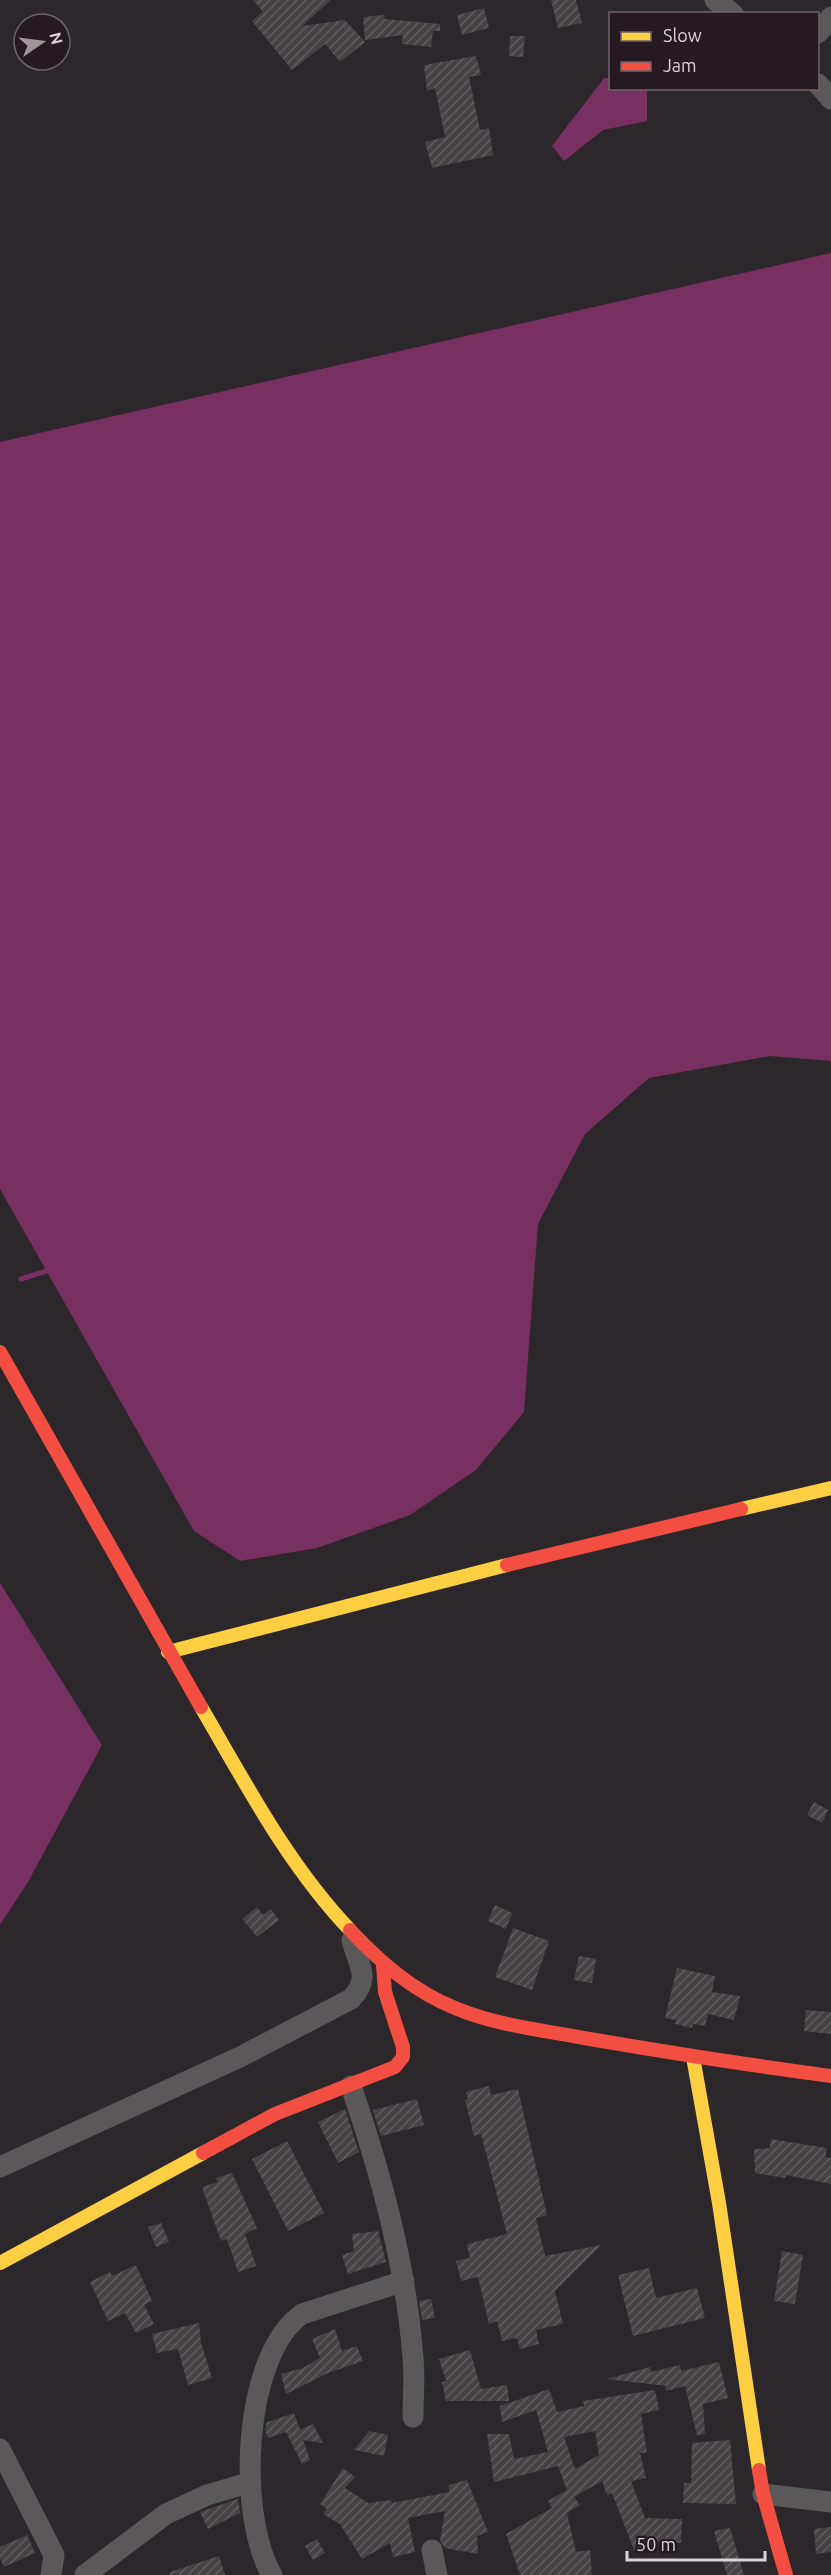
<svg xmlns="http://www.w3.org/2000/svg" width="831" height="2575" font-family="Ubuntu,sans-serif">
<defs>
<pattern id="building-hatch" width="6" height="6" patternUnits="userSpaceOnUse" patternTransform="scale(1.5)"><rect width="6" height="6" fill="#474345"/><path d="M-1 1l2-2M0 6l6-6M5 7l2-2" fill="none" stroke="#615d5f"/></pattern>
</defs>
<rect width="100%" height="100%" fill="#2c272a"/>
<path fill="#782f62" d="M604,78H610V88L647,89V121L603,130L564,161L552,146Z
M831,253V1061L770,1056L649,1078L585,1134L538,1224L524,1412L476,1470L410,1515L317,1548L240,1561L194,1531L0,1189V442Z
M0,1583L102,1745L28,1882L0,1925Z"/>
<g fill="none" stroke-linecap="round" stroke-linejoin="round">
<path stroke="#782f62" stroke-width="5" d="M21,1279L53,1269"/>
</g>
<path fill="url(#building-hatch)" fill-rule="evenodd" d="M253,0H331L302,26L345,20L365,42L340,62L325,44L292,70L252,21L263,12Z
M551,0H576L582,23L558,28Z
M484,8L489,28L462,35L457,15Z
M384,15L385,19L440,24V31H433L431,47L402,44L403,35L365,40L363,17Z
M510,36H525L523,57L509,56Z
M476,56L481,75L469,77L480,130L489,128L493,155L432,168L425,142L445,137L435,88L427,91L424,65Z
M814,1802L828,1810L822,1823L807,1815Z
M495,1905L512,1913L506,1929L488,1921Z
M257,1907L263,1915L271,1909L279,1920L257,1937L242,1919Z
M513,1928L549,1941L532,1990L495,1977Z
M579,1956L596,1959L592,1983L574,1980Z
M677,1968L715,1976L712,1992L740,1996L734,2020L708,2014L705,2026L693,2024L692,2028L675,2024L676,2020L665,2018Z
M806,2010L831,2012V2034L804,2031Z
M489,2086L491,2095L518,2089L547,2215L536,2218L545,2256L601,2245L555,2291L563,2324L536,2330L539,2344L520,2349L517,2338L502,2341L497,2321L489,2324L478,2277L461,2281L456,2261L470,2258L467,2244L507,2234L481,2134L474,2136L465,2100L468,2099L466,2092Z
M417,2099L424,2125L381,2136L373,2110Z
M345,2109L359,2152L338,2163L318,2122Z
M771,2139L827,2148L825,2157L831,2158V2184L786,2175L785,2178L755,2173L754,2149L770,2148Z
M287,2141L324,2213L288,2231L252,2159Z
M232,2173L257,2228L245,2234L256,2266L238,2272L227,2239L221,2241L202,2187L218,2182L216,2178Z
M161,2223L169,2242L156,2247L148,2227Z
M378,2231L386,2262L348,2274L342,2255L354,2251L352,2234Z
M782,2251L803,2255L795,2304L774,2301Z
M136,2265L152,2301L144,2305L154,2324L136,2333L125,2313L108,2321L90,2282L110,2272L112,2276Z
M649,2268L656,2298L697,2288L705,2318L633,2336L618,2275Z
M431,2299L435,2318L422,2320L419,2301Z
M199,2323L201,2343L212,2378L188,2385L178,2349L157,2353L152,2334Z
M335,2329L342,2351L357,2346L363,2361L328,2373L286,2394L281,2374L303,2368L320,2358L312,2339Z
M470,2350L481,2389L507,2385L509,2401H446L442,2382L446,2381L439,2359Z
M719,2362L728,2398L703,2404L705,2434L697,2435L685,2386L666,2391V2386L607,2379L650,2367L651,2372L680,2365L681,2371Z
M549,2389L557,2412L584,2406L583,2401L655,2390L659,2410L641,2414L647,2453H640L646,2478L631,2481L645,2518L682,2519L681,2543L651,2542L652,2546L634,2550L612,2493L607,2495L602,2481L574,2497L580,2505L567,2513L576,2552L590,2550L592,2575H520L506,2534L552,2508L548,2501L567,2490L558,2466L494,2482L487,2434H509L514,2459L548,2452L536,2410L502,2422L500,2406ZM595,2431L599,2455L575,2469L564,2437Z
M294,2413L300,2430L313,2424L323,2443L303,2440L310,2460L302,2464L286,2432L268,2438L265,2430L267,2422Z
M369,2431L388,2435L384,2456L354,2450Z
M730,2440L736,2504L683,2503L684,2483H691L692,2443Z
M343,2468L355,2477L345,2488L368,2503L391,2500L392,2503L449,2492V2485L467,2480L488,2532L477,2536L478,2554L445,2548L440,2541L445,2511L408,2518L415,2552L393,2557L390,2543L362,2559L340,2524L323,2514L327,2509L320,2504Z
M238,2499L240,2513L208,2529L200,2512Z
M831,2527V2552L816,2554L814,2529Z
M730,2528L744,2575H727L714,2531Z
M27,2535L35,2553L4,2567L0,2558V2547Z
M317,2539L325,2553L313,2560L305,2546Z
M219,2556L225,2575H170V2572Z"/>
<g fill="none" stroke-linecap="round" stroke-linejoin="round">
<path stroke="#5b585a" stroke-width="21" d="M715,0L733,14
M818,33L831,17
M818,84L831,99
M351,2086C381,2174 406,2265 413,2358C415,2377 413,2397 413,2417
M0,2167L240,2057L351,1999C372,1977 358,1965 352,1940
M0,2449L54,2555L51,2575
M763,2494L831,2502
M432,2550L437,2575
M85,2575L166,2514L207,2495L248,2483
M272,2575C237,2516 242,2356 302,2314L404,2281"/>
<path stroke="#ffcf43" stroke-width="14" d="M741,1509L831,1488
M168,1652L507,1565
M201,1707C246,1784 288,1865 350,1930
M693,2057L719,2203L759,2470
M0,2263L203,2153"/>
<path stroke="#f24e42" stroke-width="14" d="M0,1352L201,1707
M507,1565L741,1509
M350,1930C381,1963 413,1991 455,2008C495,2025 541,2030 584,2038C666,2052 748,2065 831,2076
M203,2153L275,2114L395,2067L403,2057V2047L385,1992L383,1965
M759,2470L763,2494L786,2575"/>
</g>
<rect x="609" y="12" width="210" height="78" fill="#251a21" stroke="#6e646a" stroke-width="1.5"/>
<rect x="621" y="32" width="30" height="9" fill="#ffcf43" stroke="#6e646a" stroke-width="1.5"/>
<text x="663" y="42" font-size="18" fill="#dbd3d7">Slow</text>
<rect x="621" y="62" width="30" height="9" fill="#f24e42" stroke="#6e646a" stroke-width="1.5"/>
<text x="663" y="72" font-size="18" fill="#dbd3d7">Jam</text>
<g transform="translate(42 42) rotate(76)"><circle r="28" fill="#251a21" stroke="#6e646a" stroke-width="1.5"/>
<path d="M0-4.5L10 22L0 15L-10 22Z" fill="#9e979a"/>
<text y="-9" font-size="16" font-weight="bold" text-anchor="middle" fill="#dbd3d7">N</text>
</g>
<path d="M627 2551v9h138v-9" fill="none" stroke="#dbd3d7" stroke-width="3"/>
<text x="636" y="2551" font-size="18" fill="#dbd3d7" stroke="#251a21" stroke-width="4.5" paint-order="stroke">50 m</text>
</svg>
